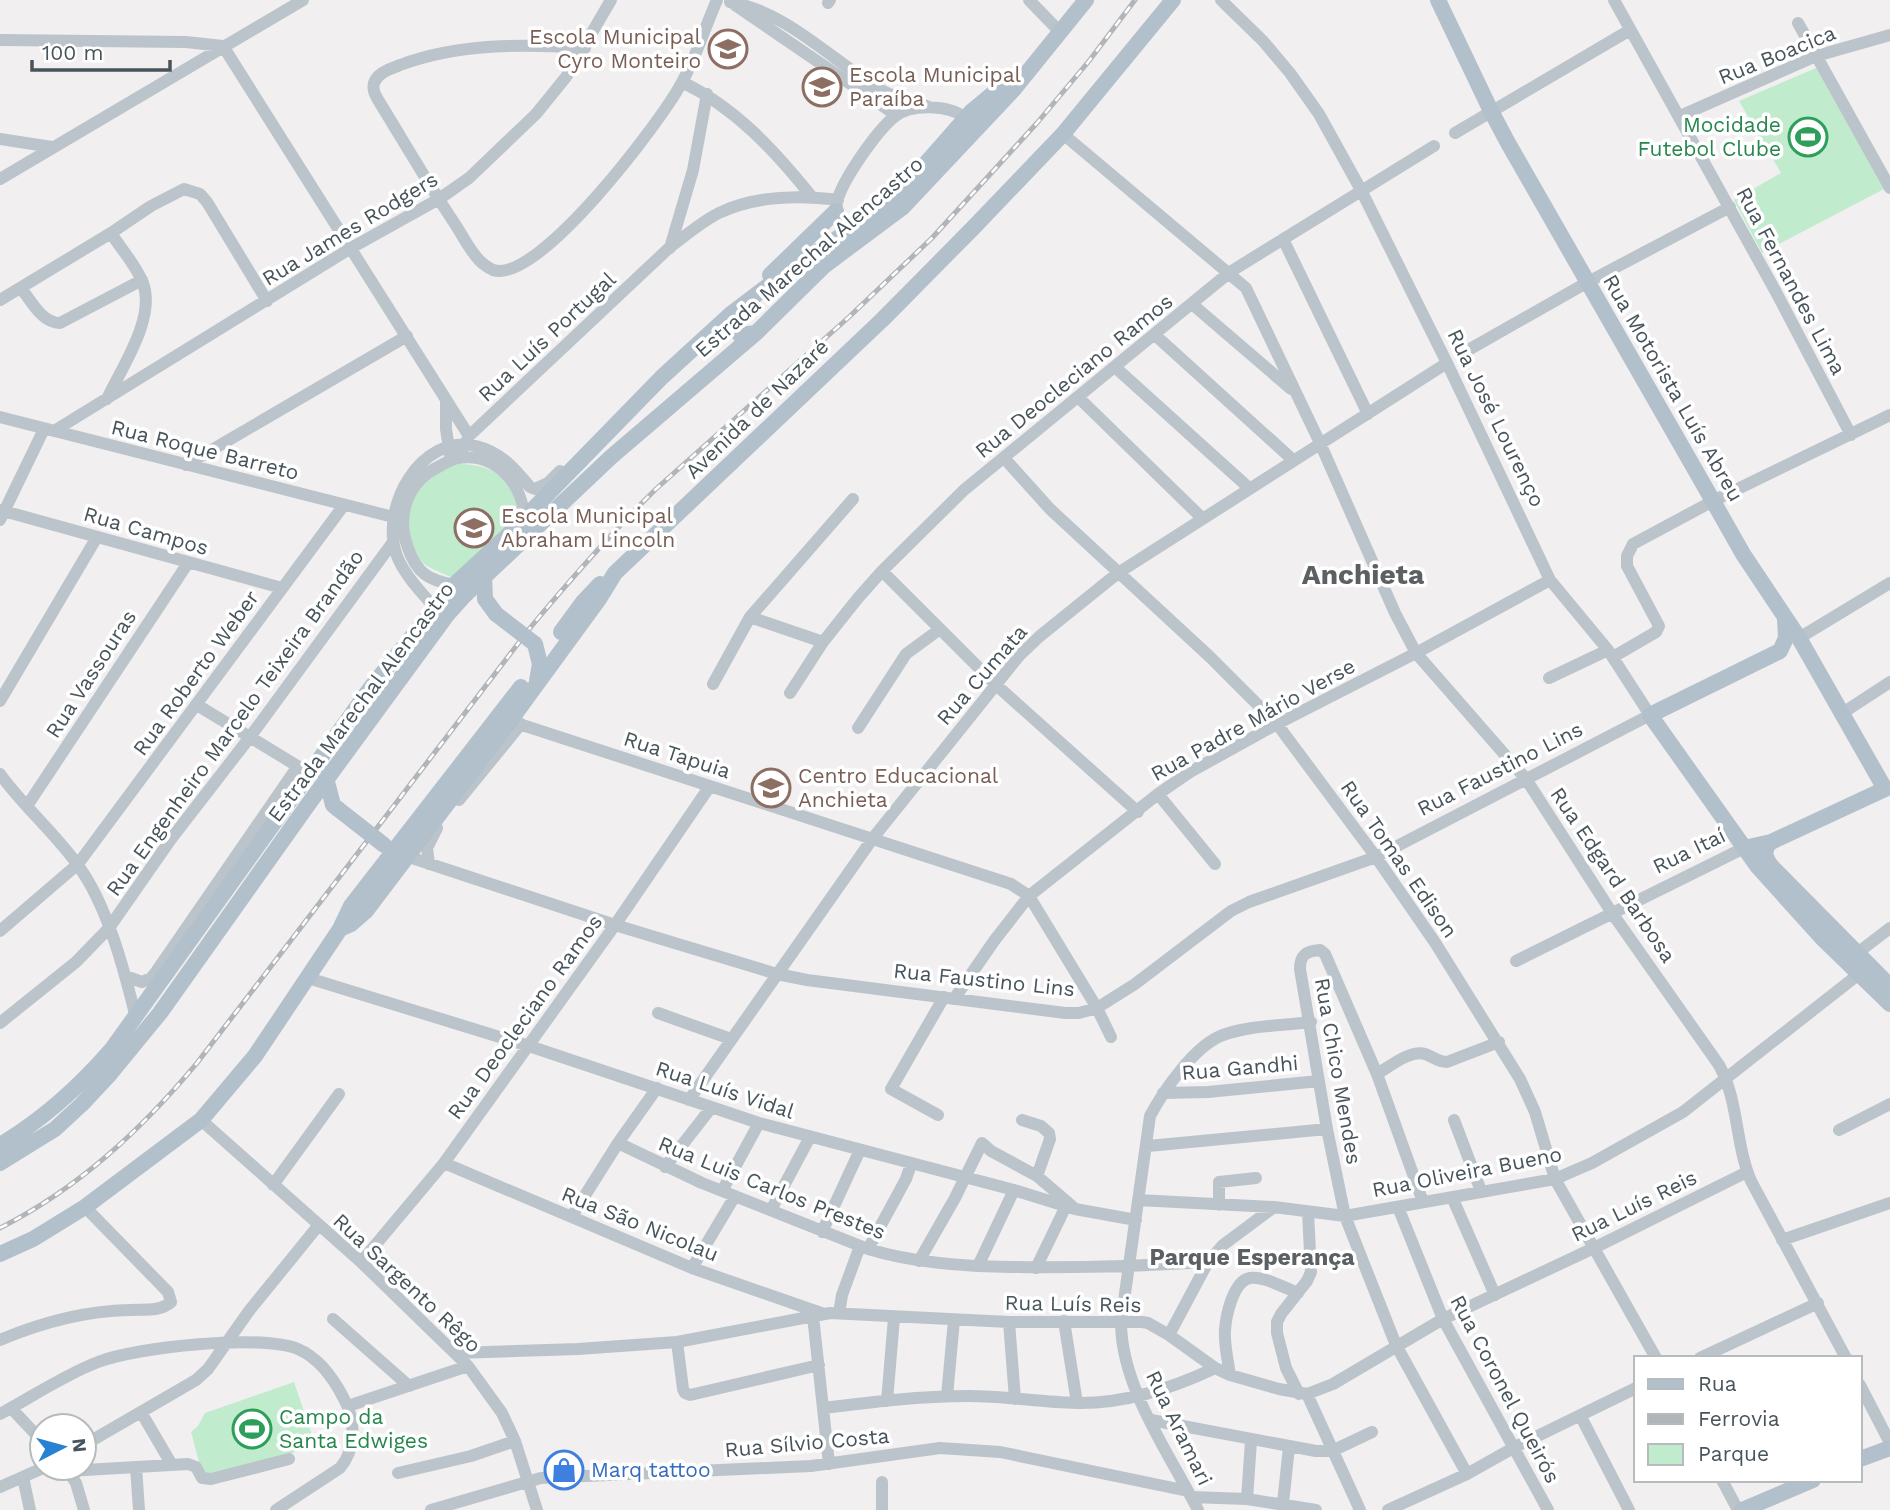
<svg xmlns="http://www.w3.org/2000/svg" width="1890" height="1510" font-family="'Work Sans',sans-serif">
<rect width="100%" height="100%" fill="#f1efef"/>
<path fill="#c1ebcd" d="M1816,68L1884,189L1762,253L1734,200L1781,173L1739,101Z
M456,464C494,464 513,477 518,515L453,578C443,573 432,570 423,563C399,541 405,494 431,476C438,471 448,468 456,464Z
M294,1382L316,1447L207,1474L199,1462L191,1432L198,1426L205,1413Z"/>
<g fill="none" stroke-linecap="round" stroke-linejoin="round">
<path stroke="#bbc4cb" stroke-width="12" d="M1029,0L1061,33
M1614,0L1776,292L1851,435
M730,2C788,12 833,62 883,91C897,99 914,101 929,107
M828,3L830,0
M735,5L896,115
M1798,23L1890,188
M0,40L186,42L223,46L469,436
M585,48C523,44 459,43 400,65C391,69 378,72 374,83C372,91 376,96 380,103C404,142 427,182 453,221C462,234 469,250 480,261C483,264 489,268 493,270C538,285 661,121 681,84C696,58 705,27 717,0
M682,82C736,108 775,151 812,197
M1680,116L1816,56L1890,35
M1455,133L1630,30
M1063,134L1246,288L1320,443L1395,613L1416,653L1526,779L1612,913L1719,1065C1739,1101 1735,1144 1751,1181L1846,1358
M0,139L52,147
M0,179L303,0
M844,233C839,223 835,213 837,202C842,180 877,131 894,117C910,104 949,104 965,118
M1283,239L1368,414
M670,248L693,170L707,94
M21,288C31,301 42,323 60,323L142,280
M0,300L111,233L151,206L184,189L200,194L207,202L267,301
M1192,304L1291,389
M1155,335L1293,460
M1470,349L1588,282L1730,207
M1116,368L1249,488
M1079,398L1203,519
M107,399C122,367 156,318 143,283C136,265 121,249 111,233
M446,400V429L450,455
M0,417L401,519
M54,431L351,248L439,199L469,178L536,114L566,77L611,0
M458,458L469,436L669,248C685,236 701,222 719,213C754,196 799,195 838,200
M1005,459L1050,509L1210,657L1277,724L1376,857L1436,944L1520,1079L1535,1112L1555,1179L1656,1358
M186,465L407,336
M0,510L282,588
M0,520L44,429
M882,571L995,684L1138,812
M454,585C429,580 417,574 408,548C396,516 407,482 438,467C444,464 451,459 458,458C495,452 523,483 524,518
M428,600C416,587 403,572 397,556C379,509 420,433 476,446C501,452 514,468 530,487L535,489L548,483L560,471
M750,617L853,499
M1799,638L1890,583
M1613,657L1656,632L1659,626L1627,566V556L1633,544L1713,501L1890,415
M1549,678L1608,650
M713,684L750,617L823,642
M790,693L823,642L858,598L882,571L964,490L1230,272L1434,146
M0,701L97,537
M197,705L304,770
M1841,714L1890,682
M510,721L1011,884L1029,896L1097,1008L1111,1037
M858,728L906,654L940,629
M0,774C23,806 54,832 77,864C107,904 124,969 136,1018
M1158,794L1215,864
M459,800L521,724
M27,806L188,563
M406,856L615,925L777,974L807,980L1065,1013H1079L1097,1008L1135,984L1231,911L1249,902L1376,857L1650,715L1608,650L1550,580L1447,363L1361,190L1319,114L1290,73L1263,41L1221,0
M429,864L427,848L437,828
M0,931L78,864L344,505
M1856,954L1890,928
M1516,961L1744,848
M125,976L142,982L151,978L156,972L298,766
M308,978L529,1046L759,1123L1014,1190L1075,1209L1136,1220
M954,999L994,941L1029,896L1158,794L1190,772L1277,724L1416,653L1550,580
M658,1013L731,1039
M0,1023L76,962L109,928L171,839L250,737L393,542
M1377,1074C1389,1067 1411,1049 1425,1054C1434,1057 1437,1062 1447,1062L1499,1042
M1163,1093L1208,1092L1319,1081
M689,1100L873,838L1019,656L1040,636L1118,573L1447,363
M938,1115L891,1089L944,997
M201,1120L361,1262L468,1366L502,1413L515,1441L537,1510
M1022,1120L1041,1126L1049,1133L1050,1139L1037,1176
M1454,1120L1481,1191
M1839,1130L1890,1104
M618,1143L702,1183L868,1249C914,1263 963,1266 1011,1267C1077,1268 1142,1266 1208,1262
M1148,1146L1327,1129
M444,1163L692,1268L824,1314
M665,1167L711,1108
M273,1185L339,1094
M722,1191L759,1123
M1452,1197L1495,1295
M1138,1200L1274,1207L1345,1216L1555,1179L1592,1163L1683,1112L1859,974
M1423,1202L1377,1074L1325,954L1320,950C1306,951 1300,955 1300,969L1327,1129L1345,1216L1396,1345L1467,1474
M1219,1205V1182L1256,1178
M1398,1207L1443,1319L1548,1510
M771,1210L810,1137
M572,1216L618,1143L657,1088
M822,1232L860,1150
M1782,1240L1890,1203
M868,1249L906,1179L911,1164
M919,1261L955,1198L982,1143L991,1151L1037,1176L1072,1206
M361,1262L444,1163L615,925L710,786
M978,1266L1014,1190
M692,1268L735,1196
M1036,1268L1066,1206
M839,1313L842,1295L860,1246
M813,1316L829,1464
M333,1319L409,1386
M1064,1321L1077,1403
M1009,1322L1015,1399
M1169,1335L1208,1262L1223,1245L1274,1207
M0,1340C40,1323 86,1311 129,1310C143,1309 160,1312 171,1302L168,1292L85,1207
M677,1342L683,1389L685,1393L690,1395L819,1365
M456,1353L578,1349L677,1342L830,1313L1009,1322H1142L1148,1323L1169,1335L1215,1368L1230,1375L1279,1389L1307,1394L1333,1384L1443,1319L1596,1247L1747,1172
M1700,1358L1818,1303
M1230,1375C1228,1360 1224,1345 1225,1330C1226,1316 1233,1281 1250,1278C1264,1276 1285,1288 1298,1293
M1860,1385L1890,1443
M1299,1394L1286,1368L1277,1333V1322L1281,1314L1307,1281L1311,1272L1308,1212
M1307,1394L1360,1510
M947,1396L954,1320
M887,1401L894,1318
M348,1406L468,1366
M11,1408L42,1441
M824,1408C872,1402 920,1396 969,1396C1004,1396 1040,1402 1076,1403C1125,1404 1171,1389 1215,1368
M141,1412L172,1465
M0,1414C32,1397 64,1375 98,1362C137,1347 260,1334 298,1349C319,1358 334,1379 344,1399C356,1421 356,1449 340,1468L276,1510
M1580,1415L1629,1510
M1151,1420L1316,1451H1332L1372,1432
M84,1445L196,1380L208,1369L249,1311L318,1226
M136,1467L139,1510
M66,1468L76,1483L84,1510
M68,1471L188,1464L196,1467L202,1478L211,1479L289,1459
M398,1473L471,1456L515,1441
M23,1477L30,1510
M1722,1480L1738,1510
M0,1487L43,1468
M1191,1497L1247,1499L1316,1510
M1247,1499L1251,1441
M1283,1503L1289,1447
M431,1510L541,1478L811,1466L940,1448L1000,1452L1188,1491
M882,1510V1482
M1198,1510C1169,1453 1121,1387 1121,1322L1150,1116C1164,1090 1195,1045 1223,1035C1250,1025 1282,1026 1311,1022
M1388,1510L1467,1474L1515,1447L1636,1388"/>
<path stroke="#b1c0cb" stroke-width="16" d="M1438,0L1491,111L1508,143L1713,501L1743,554L1799,638L1885,789L1771,842L1744,848
M770,275L836,211
M732,313L733,324L740,335L756,333
M484,575L485,599L496,614
M1785,619L1786,638L1780,651L1650,715L1758,867L1822,938L1890,1004
M561,632L583,602L600,584
M535,644L540,664L537,681
M325,774L333,805L338,809
M1771,842C1761,850 1766,860 1773,868L1890,986
M340,929L351,924L366,911L510,721L599,599L615,573L883,319L973,228L1063,134L1173,0
M0,1145C44,1119 79,1087 112,1049L372,686L454,585L504,539L662,377L732,313L782,275L886,206L906,186L971,112L1013,77
M0,1163L55,1129L82,1104L110,1074L160,1013L307,806L447,615L464,596L611,457L756,333L824,266L903,207L1014,89L1086,0
M0,1254L33,1239L85,1207L201,1120L255,1056L340,929L351,906L521,687
M1860,1459L1890,1448
M1742,1510L1813,1480"/>
<defs>
<path id="rail" d="M0,1228C79,1188 141,1130 197,1063L530,628C570,580 611,533 656,489L849,317L932,238L1037,123L1089,61L1135,0"/>
</defs>
<use href="#rail" stroke="#b1b5b9" stroke-width="5"/>
<use href="#rail" stroke="#fff" stroke-width="2.5" stroke-dasharray="8" stroke-linecap="butt"/>
<path stroke="#b1c0cb" stroke-width="16" d="M496,614L535,644
M338,809L384,845"/>
</g>
<defs>
<symbol id="school-ring" viewBox="-11 -11 22 22"><circle r="9.5" fill="#fff" stroke="#8d6e63" stroke-width="1.5"/><path d="M0-5L7-2L0 1L-7-2ZM-4 1L0 2.5L4 1V4Q0 6-4 4Z" fill="#8d6e63"/></symbol>
<symbol id="stadium-ring" viewBox="-11 -11 22 22"><circle r="9.5" fill="#fff" stroke="#2e9e5b" stroke-width="1.5"/><path d="M0-5a6.5 5 0 1 0 0 10a6.5 5 0 1 0 0-10ZM-3.5-1.8h7v3.6h-7Z" fill="#2e9e5b"/></symbol>
<symbol id="shop-ring" viewBox="-11 -11 22 22"><circle r="9.5" fill="#fff" stroke="#3f7fe0" stroke-width="1.5"/><path d="M-5-2.5h2.3a2.7 3.5 0 0 1 5.4 0H5L5.5 6h-11ZM-1.5-2.5h3a1.5 2.3 0 0 0-3 0Z" fill="#3f7fe0"/></symbol>
</defs>
<g fill-rule="evenodd">
<use href="#school-ring" x="706" y="27" width="44" height="44"/>
<use href="#school-ring" x="800" y="65" width="44" height="44"/>
<use href="#stadium-ring" x="1786" y="115" width="44" height="44"/>
<use href="#school-ring" x="452" y="506" width="44" height="44"/>
<use href="#school-ring" x="749" y="766" width="44" height="44"/>
<use href="#stadium-ring" x="230" y="1407" width="44" height="44"/>
<use href="#shop-ring" x="542" y="1448" width="44" height="44"/>
</g>
<g text-anchor="middle" stroke-width="7" stroke-linejoin="round" paint-order="stroke">
<g font-size="21" fill="#785e54" stroke="#fff" text-anchor="start">
<text x="701" y="44" text-anchor="end">Escola Municipal<tspan x="701" dy="24">Cyro Monteiro</tspan></text>
<text x="849" y="82">Escola Municipal<tspan x="849" dy="24">Paraíba</tspan></text>
<text x="501" y="523">Escola Municipal<tspan x="501" dy="24">Abraham Lincoln</tspan></text>
<text x="798" y="783">Centro Educacional<tspan x="798" dy="24">Anchieta</tspan></text>
</g>
<g font-size="21" fill="#48545b" stroke="#fff">
<text transform="translate(1777 55) rotate(-22)" y="7">Rua Boacica</text>
<text transform="translate(350 229) rotate(-31)" y="7">Rua James Rodgers</text>
<text transform="translate(809 257) rotate(-41)" y="7">Estrada Marechal Alencastro</text>
<text transform="translate(1791 281) rotate(62)" y="7">Rua Fernandes Lima</text>
<text transform="translate(547 337) rotate(-43)" y="7">Rua Luís Portugal</text>
<text transform="translate(1074 376) rotate(-39)" y="7">Rua Deocleciano Ramos</text>
<text transform="translate(1673 388) rotate(60)" y="7">Rua Motorista Luís Abreu</text>
<text transform="translate(757 409) rotate(-44)" y="7">Avenida de Nazaré</text>
<text transform="translate(1496 418) rotate(64)" y="7">Rua José Lourenço</text>
<text transform="translate(205 450) rotate(14)" y="7">Rua Roque Barreto</text>
<text transform="translate(146 531) rotate(16)" y="7">Rua Campos</text>
<text transform="translate(196 673) rotate(-54)" y="7">Rua Roberto Weber</text>
<text transform="translate(91 674) rotate(-57)" y="7">Rua Vassouras</text>
<text transform="translate(982 675) rotate(-49)" y="7">Rua Cumata</text>
<text transform="translate(361 702) rotate(-53)" y="7">Estrada Marechal Alencastro</text>
<text transform="translate(1253 720) rotate(-29)" y="7">Rua Padre Mário Verse</text>
<text transform="translate(235 723) rotate(-54)" y="7">Rua Engenheiro Marcelo Teixeira Brandão</text>
<text transform="translate(677 755) rotate(18)" y="7">Rua Tapuia</text>
<text transform="translate(1500 769) rotate(-27)" y="7">Rua Faustino Lins</text>
<text transform="translate(1689 851) rotate(-26)" y="7">Rua Itaí</text>
<text transform="translate(1399 859) rotate(55)" y="7">Rua Tomas Edison</text>
<text transform="translate(1613 875) rotate(56)" y="7">Rua Edgard Barbosa</text>
<text transform="translate(984 980) rotate(6)" y="7">Rua Faustino Lins</text>
<text transform="translate(525 1017) rotate(-54)" y="7">Rua Deocleciano Ramos</text>
<text transform="translate(1240 1068) rotate(-5)" y="7">Rua Gandhi</text>
<text transform="translate(1338 1071) rotate(80)" y="7">Rua Chico Mendes</text>
<text transform="translate(725 1090) rotate(18)" y="7">Rua Luís Vidal</text>
<text transform="translate(1467 1172) rotate(-11)" y="7">Rua Oliveira Bueno</text>
<text transform="translate(772 1188) rotate(22)" y="7">Rua Luis Carlos Prestes</text>
<text transform="translate(1634 1206) rotate(-26)" y="7">Rua Luís Reis</text>
<text transform="translate(640 1224) rotate(22)" y="7">Rua São Nicolau</text>
<text transform="translate(407 1283) rotate(43)" y="7">Rua Sargento Rêgo</text>
<text transform="translate(1073 1304) rotate(1)" y="7">Rua Luís Reis</text>
<text transform="translate(1505 1389) rotate(62)" y="7">Rua Coronel Queirós</text>
<text transform="translate(1179 1428) rotate(64)" y="7">Rua Aramari</text>
<text transform="translate(807 1443) rotate(-5)" y="7">Rua Sílvio Costa</text>
</g>
<g font-size="21" fill="#27864d" stroke="#fff" text-anchor="end">
<text x="1781" y="132">Mocidade<tspan x="1781" dy="24">Futebol Clube</tspan></text>
<text x="279" y="1424" text-anchor="start">Campo da<tspan x="279" dy="24">Santa Edwiges</tspan></text>
</g>
<g font-size="21" fill="#366cbe" stroke="#fff" text-anchor="start">
<text x="591" y="1477">Marq tattoo</text>
</g>
<g font-size="23" font-weight="bold" fill="#5c6063" stroke="#fff">
<text x="1252" y="1265">Parque Esperança</text>
</g>
<g font-size="28" font-weight="bold" fill="#5c6063" stroke="#fff">
<text x="1363" y="584">Anchieta</text>
</g>
</g>
<rect x="1634" y="1356" width="228" height="126" fill="#ffffff" stroke="#b6bbbd" stroke-width="2"/>
<rect x="1648" y="1379" width="35" height="10" fill="#b1c0cb" stroke="#b6bbbd" stroke-width="2"/>
<text x="1698" y="1391" font-size="21" fill="#48545b">Rua</text>
<rect x="1648" y="1414" width="35" height="10" fill="#b1b5b9" stroke="#b6bbbd" stroke-width="2"/>
<text x="1698" y="1426" font-size="21" fill="#48545b">Ferrovia</text>
<rect x="1648" y="1444" width="35" height="21" fill="#c1ebcd" stroke="#b6bbbd" stroke-width="2"/>
<text x="1698" y="1461" font-size="21" fill="#48545b">Parque</text>
<g transform="translate(63 1447) rotate(84)"><circle r="33" fill="#ffffff" stroke="#b6bbbd" stroke-width="2"/>
<path d="M0-5L12 26L0 18L-12 26Z" fill="#2881d2"/>
<text y="-10" font-size="19" font-weight="bold" text-anchor="middle" fill="#48545b">N</text>
</g>
<path d="M32 60v10h138v-10" fill="none" stroke="#48545b" stroke-width="3.5"/>
<text x="42" y="60" font-size="21" fill="#48545b" stroke="#ffffff" stroke-width="5" paint-order="stroke">100 m</text>
</svg>
